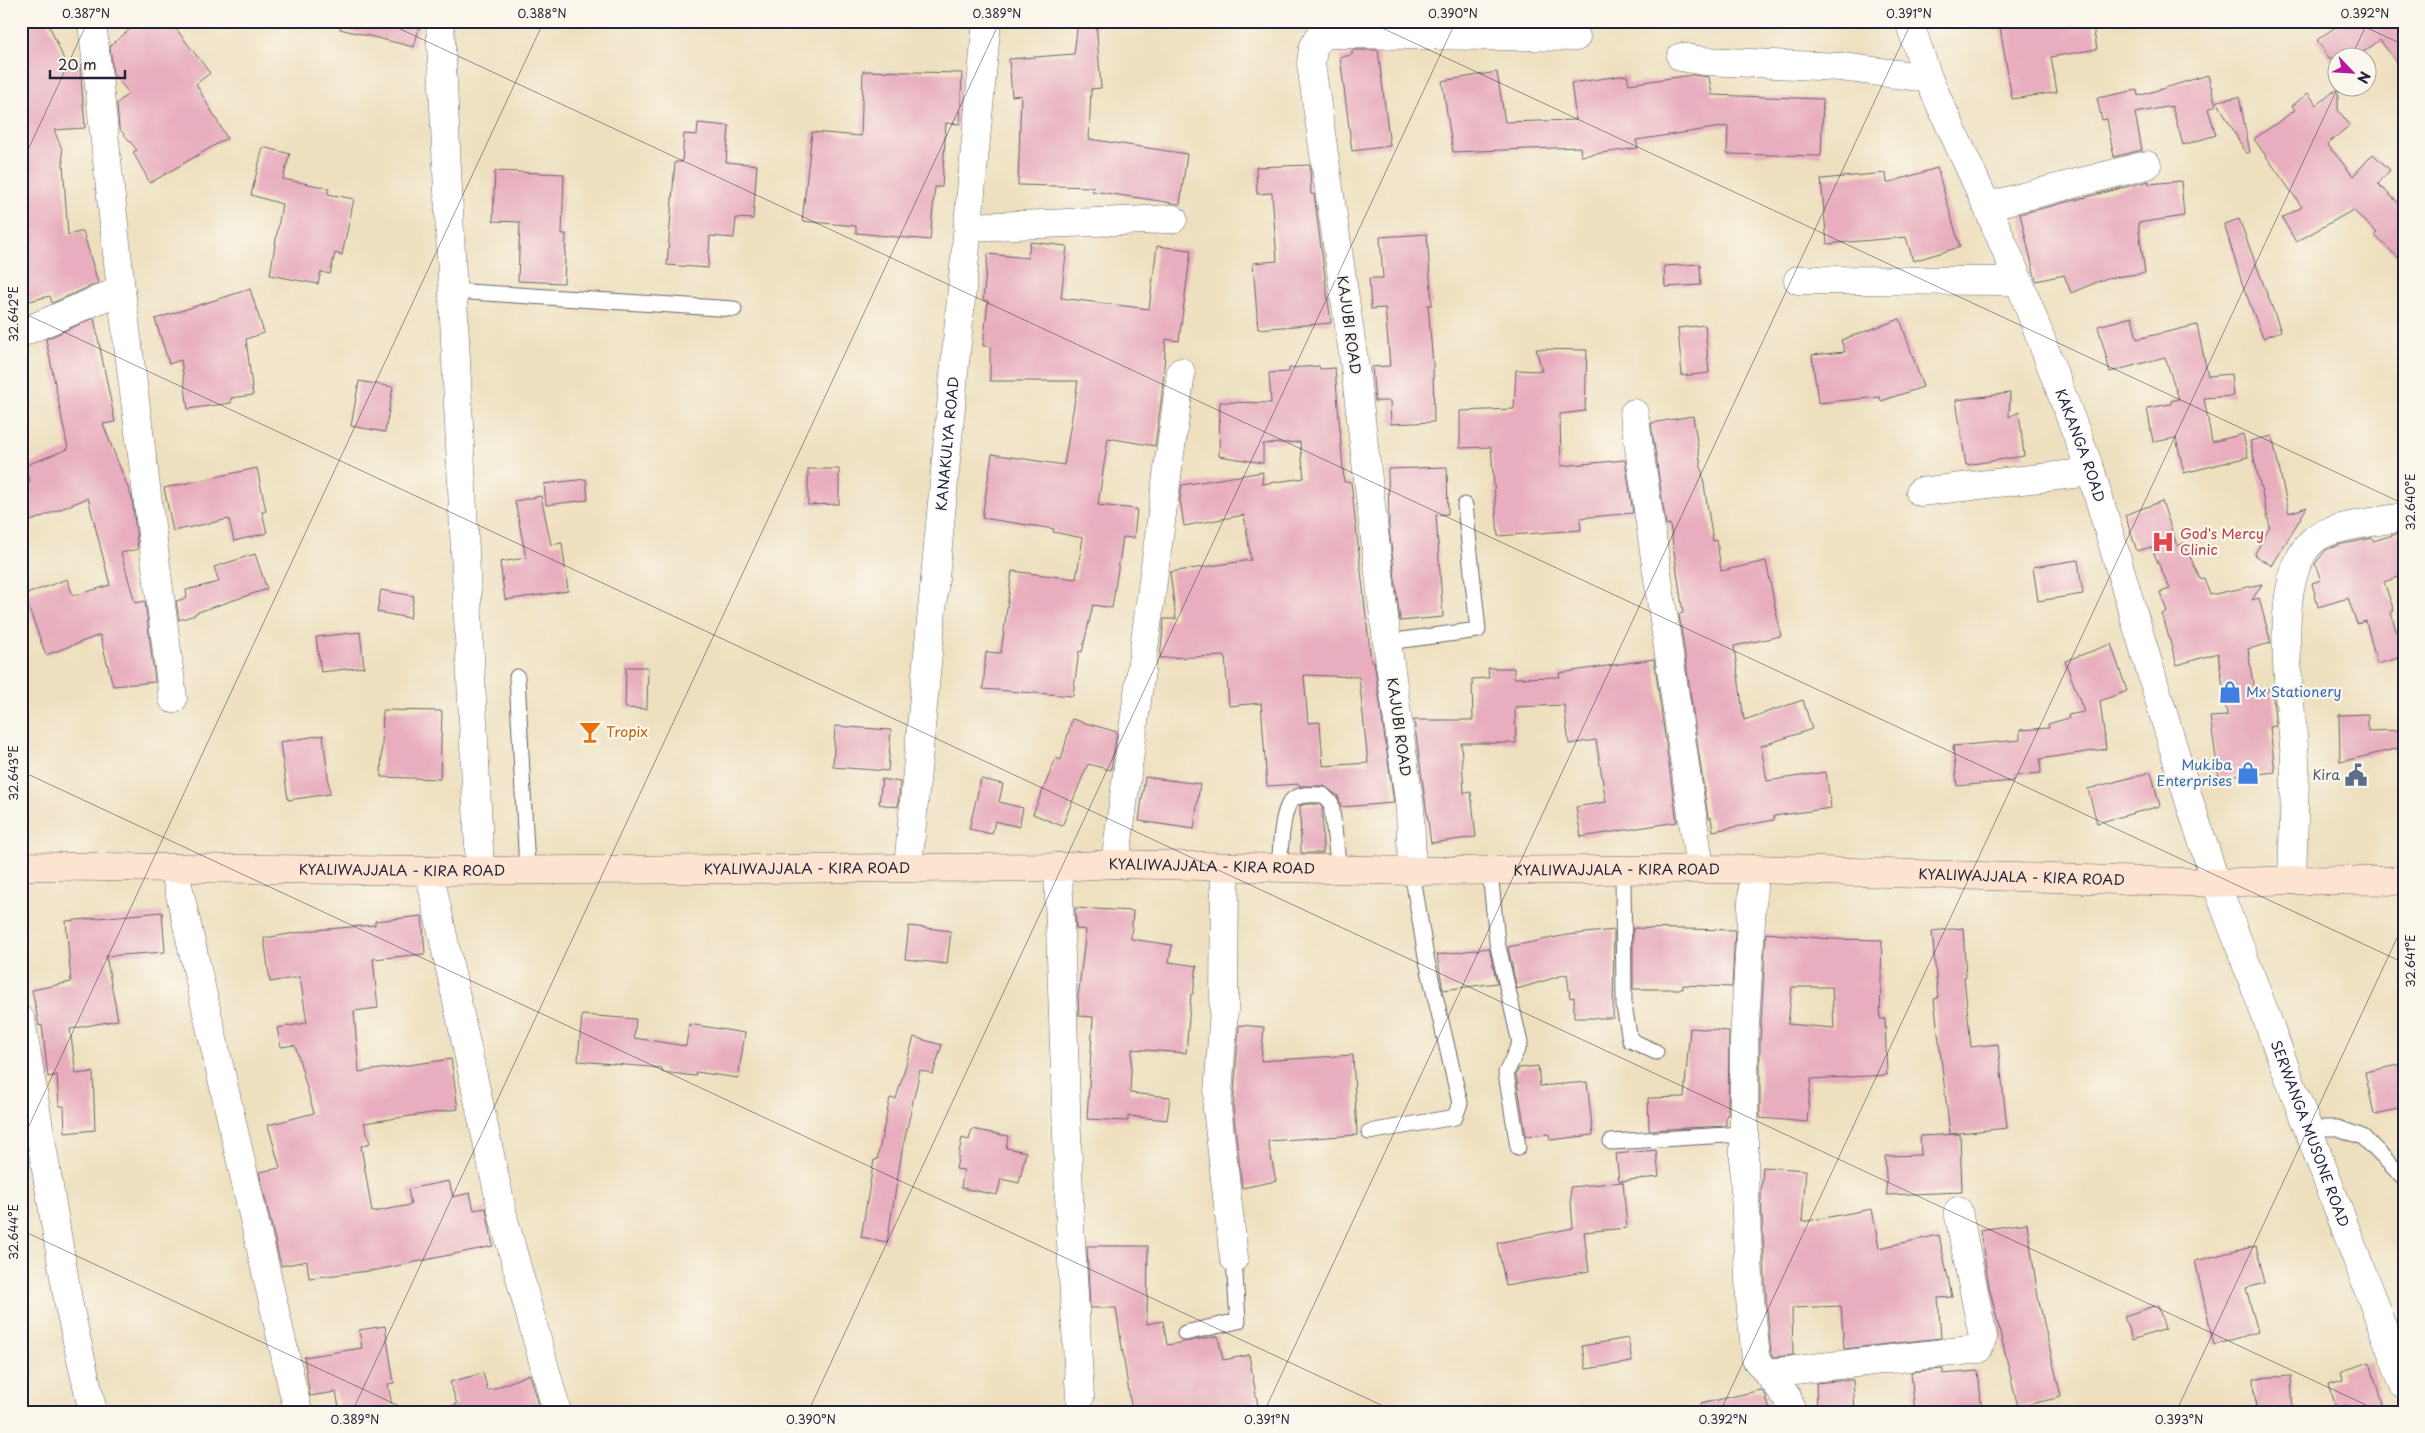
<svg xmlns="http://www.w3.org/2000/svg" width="2425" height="1433" font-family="'Playpen Sans',sans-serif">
<rect width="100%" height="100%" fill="#fbf7ec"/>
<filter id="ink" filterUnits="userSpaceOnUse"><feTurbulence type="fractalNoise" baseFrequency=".02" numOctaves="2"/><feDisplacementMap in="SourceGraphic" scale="10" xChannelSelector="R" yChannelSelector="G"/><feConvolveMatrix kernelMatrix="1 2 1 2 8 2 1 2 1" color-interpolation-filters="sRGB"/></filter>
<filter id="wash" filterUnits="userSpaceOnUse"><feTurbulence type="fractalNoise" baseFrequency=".0096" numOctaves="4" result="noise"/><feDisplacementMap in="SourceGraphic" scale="20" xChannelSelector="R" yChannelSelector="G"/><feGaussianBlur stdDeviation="1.12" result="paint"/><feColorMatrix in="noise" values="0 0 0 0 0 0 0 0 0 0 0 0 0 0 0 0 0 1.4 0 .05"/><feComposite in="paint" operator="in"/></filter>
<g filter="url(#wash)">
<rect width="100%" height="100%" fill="#eee0bf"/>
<g id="blocks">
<path fill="#e8adbe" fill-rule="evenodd" d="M21,21H47L66,64L80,63L85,128L54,130L62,149L68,235L83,231L98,283L52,303L50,296L21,303Z
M140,21H170L210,73L196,84L227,138L150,183L133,152L137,150L119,128L117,103L129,93L113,74L110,46Z
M341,21H421L414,47L340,29Z
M1078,21H1096L1101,88L1091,89L1089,139L1187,154L1180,204L1092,191L1093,187L1018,185L1021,95L1012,96L1009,59L1074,54Z
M1999,21H2092L2097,49L2051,57L2057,92L2012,99Z
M2344,21H2404V72L2380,40L2355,58H2329L2317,40Z
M1352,50H1378L1390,146L1352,151L1340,57L1352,55Z
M863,71L962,73L960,124L946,123L942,187H935L930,240L856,233V226L802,221L812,132L861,136Z
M1497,72L1505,122L1576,120L1571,83L1627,75L1629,84L1692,75L1709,77L1712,95L1823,99L1821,156L1727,154L1728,126L1636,140L1638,148L1581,156L1580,147L1453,152L1442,81Z
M2208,75L2216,105L2208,109L2216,135L2183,145L2172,106L2135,113L2142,150L2114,157L2107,119L2102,120L2097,98L2137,90L2138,96Z
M2338,88V110L2350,125L2327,144L2353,176L2373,154L2390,170L2378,184L2404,208V263L2374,235L2377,233L2353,210L2296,242L2282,218L2302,207L2254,139L2295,110L2292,106L2308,93L2317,105Z
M2239,97L2250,152L2246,153L2217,101Z
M698,123L729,126L726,162L757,165L753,219L736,218L734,238L710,236L708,268L667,265L675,162H682L684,134L697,135Z
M263,147L290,154L283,179L329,188L328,194L354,199L342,255L335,253L330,274L321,272L318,284L270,275L282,204L251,195Z
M1310,165L1311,194H1314L1331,323L1258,329L1253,263L1277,261L1272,193L1257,194L1256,167Z
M1937,168L1960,247L1913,261L1906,237L1827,244L1821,179L1886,173L1887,183Z
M495,171L564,174L562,234H566L564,283L518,281L520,222L493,221Z
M2149,181V184L2181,181L2184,216L2138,223L2145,273L2107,278L2071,293L2064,275L2036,281L2020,214Z
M2239,219L2281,331L2263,338L2242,283L2224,224Z
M1427,234L1432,305H1428L1433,365L1434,422L1391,424L1390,401H1375L1372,367L1390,366L1385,308L1371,309L1369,278H1383L1380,237Z
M1030,242L1067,246L1061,298L1149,309L1157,246L1191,250L1179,341L1166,339L1162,394L1155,446L1108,438L1098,505L1137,509L1134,538L1123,537L1112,608L1093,605L1082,652L1079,651L1073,696L983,689L986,652L1001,653L1012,571L1076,579L1083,538L1053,532L1054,529L982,518L992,454L1064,465L1078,381H990V346H983L988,301L983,300L988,254L1028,258Z
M1700,264L1701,285L1665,287L1664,266Z
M250,289L264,333L246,339L253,395L231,398V403L188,409L181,360L169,364L155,319Z
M2132,317L2137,339L2197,325L2208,376L2231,374L2233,396L2204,398L2212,442L2243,434L2248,457L2184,473L2176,438L2153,442L2147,408L2171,404V401L2179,399L2165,357L2110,372L2098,326Z
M94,318L115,422L103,424L132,498L138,549L121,553L135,603L145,601L155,682L113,686L100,635L46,655L24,595L67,579L73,596L110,585L88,498L21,525V485L30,482L24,466L68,449L46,339Z
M1900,319L1923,387L1881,401L1880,397L1818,403L1812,355L1845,352L1841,340Z
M1705,325L1709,373L1682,376L1678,328Z
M1536,349L1587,350L1585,411L1560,414L1561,466L1625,460L1633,513L1580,518L1581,530L1498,536L1491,447L1460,448V411L1514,409L1516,370L1542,371Z
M1319,366L1320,369L1335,368L1344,482H1351L1371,661H1374L1394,803L1341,807L1338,796L1324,786H1299V784L1267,786L1261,703L1229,706L1225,656L1160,658L1164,619H1176L1170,572L1251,560L1244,515L1184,526L1180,499L1182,485L1263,472L1262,484L1304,478L1300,442L1263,444V463L1219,456L1220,402L1271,403L1269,373L1289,372V368ZM1304,675L1359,677L1368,763L1323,766L1320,722L1308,723Z
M359,381L393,387L385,432L351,426Z
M2010,393L2009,417L2019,412L2024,456L1966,465L1956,400Z
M1693,416L1713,541L1717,540L1721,571L1766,561L1781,636L1734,646L1744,720L1803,700L1812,729L1761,746L1767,781L1826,772L1831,808L1774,816V820L1713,831L1711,818H1708L1679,614L1683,613L1670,524L1666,525L1651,423Z
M2272,436L2289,513L2307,507L2272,566L2254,555L2270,527L2250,441Z
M1447,467L1448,514L1436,515L1443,617L1400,621L1389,528L1388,469Z
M257,468L266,511L262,512L267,533L234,541L229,519L173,531L164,488Z
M808,469H839V504L808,505Z
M586,479L588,500L546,505L544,484Z
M541,496L551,545L562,543L568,591L505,600L500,562L526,558L515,501Z
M2162,501L2177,546L2184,543L2200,579L2204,578L2210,595L2262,584L2252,600L2259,598L2271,643L2248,649L2254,692L2272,688L2276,726L2270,727L2275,772L2240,776V774L2219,778L2210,717L2227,716L2218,653L2177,665L2162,614L2167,612L2160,592L2170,589L2151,547L2137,551L2125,515Z
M2400,533L2404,545V575L2384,582L2394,611L2391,612L2403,657L2377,664L2366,621L2357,624L2348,598L2318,607L2312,583L2321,580L2315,564L2326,550L2338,545L2372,538L2373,541Z
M255,554L267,589L195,613V615L179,620L176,601L187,598L186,590L219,582L214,567Z
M2078,560L2083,594L2038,601L2033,567Z
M381,590L414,596L410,618L377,612Z
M360,632L364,667L321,672L316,637Z
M2111,644L2127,691L2100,701L2106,749L2040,759L2041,773L2013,776V781L1957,786L1953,746L2020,740V730L2049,728L2048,724L2069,718L2068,715L2084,712L2065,661Z
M1654,659L1677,822L1581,837L1576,807L1606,802L1596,740L1569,744L1564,705L1515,707L1516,743H1461L1464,793L1471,792L1476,837L1431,843L1414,720H1473L1472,679L1489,678L1488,668H1514V678L1560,677L1559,673Z
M626,667H648L647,709L625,708Z
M383,710L442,711L440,779L381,777Z
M2368,714V731L2404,730V747L2340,762L2339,715Z
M1072,719L1117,732L1111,770L1088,764L1062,826L1033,814L1056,758L1061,760Z
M835,726L891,730L888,771L833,767Z
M323,735L330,794L288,800L280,742Z
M2151,772L2160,806L2097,823L2088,789Z
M1145,777L1200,784L1194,829L1139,821Z
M882,779L900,782L898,807L879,804Z
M981,779L1003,784L999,802L1023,808L1019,827L995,821L992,834L969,829Z
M1306,804H1319L1322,807L1323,853H1301L1300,806Z
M1075,908L1133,911L1131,939L1172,945L1169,962L1197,966L1193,994H1191L1186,1053L1132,1049L1130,1093L1170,1097L1167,1120L1128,1116V1121L1087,1119L1093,1017L1079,1016L1078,997L1086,930L1076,929Z
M162,912L165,952L106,956L118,1020L70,1029L76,1074L93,1072L95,1130L65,1133L64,1106H59L57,1075L48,1077L42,1025L39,1026L32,990L71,982L66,921Z
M422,916L425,954L373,959L378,1008L354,1011L359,1072L451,1059L458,1109L364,1123L370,1143L361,1146L372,1212L411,1205L408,1189L449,1181L453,1197L470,1193L474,1210L486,1208L493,1246L377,1270L309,1278L307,1261L281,1266L259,1172L280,1168L268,1125L314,1113L295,1045L281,1047L277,1028L307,1023L300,977L270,982L264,938L315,930L375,925V921Z
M909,926L951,931L947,964L905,959Z
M1633,928L1735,930L1732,987L1683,985V989H1633Z
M1963,928L1966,977H1964L1971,1047L1998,1044L2007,1128L1950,1134L1934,999L1938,998L1932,931Z
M1614,930L1613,1018H1574V997L1570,998L1567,974L1517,989L1508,947L1567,935Z
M1766,933L1830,939L1882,940L1880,1019H1885L1887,1075L1811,1079L1807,1122L1760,1118V1041ZM1792,987H1832L1834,1028L1788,1024Z
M1489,948L1497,983L1443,990L1437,955Z
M582,1015L636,1019L634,1038L686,1046L689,1024L745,1033L738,1078L696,1072L695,1076L662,1072V1068L578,1061Z
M1239,1025L1264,1027L1261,1061L1353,1055L1357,1135L1268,1141L1276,1181L1242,1188L1233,1108Z
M1690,1028L1729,1031L1728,1115H1726V1126L1649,1130L1648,1098L1684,1097Z
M914,1037L942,1045L933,1074L920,1070L902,1151L887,1242L861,1237L874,1160H877L890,1098L896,1099Z
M2404,1064V1108L2374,1114L2365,1072Z
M1538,1066L1540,1086L1587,1082L1593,1135L1550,1140L1549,1134L1526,1136L1516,1074L1519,1068Z
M972,1129L1008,1136L1006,1148L1026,1152L1019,1183L1001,1179L997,1195L961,1188L964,1170L956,1169L962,1138L969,1140Z
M1960,1134L1962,1192L1887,1195L1885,1156L1921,1155L1920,1136Z
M1656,1150L1659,1177L1619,1181L1616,1154Z
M1763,1167L1806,1170L1802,1222L1872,1209L1879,1248L1939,1235L1952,1297L1938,1298L1941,1338L1844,1349L1841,1306L1792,1308L1793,1355L1774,1357L1771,1353L1766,1298L1761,1196Z
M1623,1182L1627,1228L1584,1232L1589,1271L1506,1286L1497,1243L1573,1228L1570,1187Z
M2027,1223L2038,1297L2061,1397L2018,1407L1989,1286L1980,1230Z
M1087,1246H1148L1147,1324L1163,1321L1167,1345L1218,1336L1223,1360L1249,1355L1259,1412H1132L1116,1308H1090Z
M2256,1246L2265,1283L2246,1288L2258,1332L2214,1345L2195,1261Z
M2158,1305L2165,1329L2132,1340L2124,1316Z
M385,1326L394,1383L388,1384L393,1412H340L336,1392L310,1396L304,1357L362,1348L359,1330Z
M1628,1338L1632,1362L1586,1369L1582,1346Z
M2370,1362L2384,1412H2350L2348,1405L2336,1408L2329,1384L2343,1380L2341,1371Z
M1943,1369V1374L1978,1371L1982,1412H1915L1911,1372Z
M483,1373L488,1391L530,1374L541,1412H439L457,1404L450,1382Z
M2291,1376L2293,1412H2256L2254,1378Z
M1846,1380H1853L1855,1412H1817L1816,1383Z
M1761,1390L1766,1396L1770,1412H1701L1700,1404Z"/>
</g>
</g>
<g filter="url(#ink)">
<use href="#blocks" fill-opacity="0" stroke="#696469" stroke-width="1"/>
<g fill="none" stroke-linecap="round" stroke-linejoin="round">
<defs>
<path id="lane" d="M453,291L734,309
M1387,642L1478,630L1465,505
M517,677L527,869
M1279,869C1281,853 1280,805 1295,798C1304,793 1313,795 1323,795L1331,803L1339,870
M1623,870L1624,1006L1630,1040L1656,1052
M1490,871L1497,942L1520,1043L1506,1073L1518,1147
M2309,1128H2338L2363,1137L2404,1178
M1369,1132L1455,1117L1460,1103L1426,957L1412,871
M1611,1142L1744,1134
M1185,1333L1238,1321L1234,1258"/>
<g id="street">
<path d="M92,21L121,290L173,699"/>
<path d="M440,21L480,870"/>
<path id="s1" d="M1909,21L1928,78L1987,206L2019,281L2091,472L2189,800L2216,883L2404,1385"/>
<path d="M1681,57L1704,61L1841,67L1928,78"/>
<path d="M1987,206L2147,165"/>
<path d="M968,227L1173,219"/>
<path d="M1798,280L2019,281"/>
<path d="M21,333L121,290"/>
<path d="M1634,413L1700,869"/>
<path d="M1920,492L2091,472"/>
<path d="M1115,864L1181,372"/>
<path id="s2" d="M908,867L987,21"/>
<path d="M1058,867L1070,1225L1080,1397"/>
<path d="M1225,867L1224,1010L1217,1108L1234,1258"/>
<path d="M174,868L298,1412"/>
<path d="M1754,869L1744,1041V1173L1750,1299L1756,1359L1787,1397L1792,1412"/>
<path d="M429,871L504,1220L557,1412"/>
<path d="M1412,871L1410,808L1387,642L1355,368L1311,64L1313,48L1319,37L1329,34L1576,37"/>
<path d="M2292,880C2293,841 2295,801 2295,762C2293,707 2267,576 2316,538C2332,526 2382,521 2404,517"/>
<path d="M21,1020L69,1306L93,1412"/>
<path d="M1769,1373L1978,1349L1983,1337L1958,1211"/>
</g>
<g id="secondary">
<path id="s3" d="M21,866L429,871L1058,867L1115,864L1412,871L1754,869L2216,883L2292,880L2404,881"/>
</g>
</defs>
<use href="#lane" stroke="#696469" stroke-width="17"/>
<use href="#street" stroke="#696469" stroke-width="29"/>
<use href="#secondary" stroke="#696469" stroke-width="29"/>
<use href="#lane" stroke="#fff" stroke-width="15"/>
<use href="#street" stroke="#fff" stroke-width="28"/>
<use href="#secondary" stroke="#fde4d1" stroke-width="28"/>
</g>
</g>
<path fill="none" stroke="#22223b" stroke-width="1" stroke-opacity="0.45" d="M383,21L2404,963M1367,21L2404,504M2352,21L2404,45M2351,58L2368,21M21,165L88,21M21,312L2381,1412M21,771L1396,1412M21,1143L544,21M21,1230L412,1412M352,1412L1000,21M808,1412L1456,21M1264,1412L1912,21M1720,1412L2338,87M2176,1412L2404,923"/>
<defs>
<symbol id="hospital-bare" viewBox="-9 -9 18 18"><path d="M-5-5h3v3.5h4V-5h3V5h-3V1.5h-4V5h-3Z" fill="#e0444e" stroke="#fbf7ec" stroke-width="2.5" paint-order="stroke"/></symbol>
<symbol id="shop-bare" viewBox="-9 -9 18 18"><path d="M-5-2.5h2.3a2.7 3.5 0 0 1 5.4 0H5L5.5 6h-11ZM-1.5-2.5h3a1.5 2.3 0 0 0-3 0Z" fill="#3f7fe0" stroke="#fbf7ec" stroke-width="2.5" paint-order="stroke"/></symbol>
<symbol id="bar-bare" viewBox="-9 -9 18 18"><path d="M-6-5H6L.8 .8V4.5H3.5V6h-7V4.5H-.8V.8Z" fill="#e8710a" stroke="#fbf7ec" stroke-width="2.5" paint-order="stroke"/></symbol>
<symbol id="civic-bare" viewBox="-9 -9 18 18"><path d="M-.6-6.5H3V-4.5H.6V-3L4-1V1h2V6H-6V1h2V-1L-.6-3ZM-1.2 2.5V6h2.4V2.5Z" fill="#5c6f8a" stroke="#fbf7ec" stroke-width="2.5" paint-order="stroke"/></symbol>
</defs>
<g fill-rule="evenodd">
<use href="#hospital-bare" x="2147" y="526" width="32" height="32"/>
<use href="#shop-bare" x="2214" y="676" width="32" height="32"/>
<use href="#bar-bare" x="574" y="716" width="32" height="32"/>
<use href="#shop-bare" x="2232" y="757" width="32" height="32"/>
<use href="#civic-bare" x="2340" y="759" width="32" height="32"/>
</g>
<g text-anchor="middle" stroke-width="4.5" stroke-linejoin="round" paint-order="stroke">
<g font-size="14" fill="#22223b" stroke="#fbf7ec">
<text transform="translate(1349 325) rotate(82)" y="5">KAJUBI ROAD</text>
<text dy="5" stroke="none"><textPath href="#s2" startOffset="425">KANAKULYA ROAD</textPath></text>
<text dy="5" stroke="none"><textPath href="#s1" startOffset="458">KAKANGA ROAD</textPath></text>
<text transform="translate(1399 727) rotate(82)" y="5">KAJUBI ROAD</text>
<text dy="5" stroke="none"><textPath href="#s3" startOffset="1191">KYALIWAJJALA - KIRA ROAD</textPath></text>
<text dy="5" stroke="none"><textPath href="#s3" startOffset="786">KYALIWAJJALA - KIRA ROAD</textPath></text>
<text dy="5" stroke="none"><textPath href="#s3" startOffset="381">KYALIWAJJALA - KIRA ROAD</textPath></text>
<text dy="5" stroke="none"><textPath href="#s3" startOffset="1596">KYALIWAJJALA - KIRA ROAD</textPath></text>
<text dy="5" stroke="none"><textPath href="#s3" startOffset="2001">KYALIWAJJALA - KIRA ROAD</textPath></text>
<text dy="5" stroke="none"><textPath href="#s1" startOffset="1184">SERWANGA MUSONE ROAD</textPath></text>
</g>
<g font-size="14" fill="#be3a42" stroke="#fbf7ec" text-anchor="start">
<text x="2180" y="539">God's Mercy<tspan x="2180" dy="16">Clinic</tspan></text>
</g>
<g font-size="14" fill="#366cbe" stroke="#fbf7ec" text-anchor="start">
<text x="2246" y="697">Mx Stationery</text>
<text x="2232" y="770" text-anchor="end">Mukiba<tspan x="2232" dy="16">Enterprises</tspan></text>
</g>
<g font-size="14" fill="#c56008" stroke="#fbf7ec" text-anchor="start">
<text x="606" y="737">Tropix</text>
</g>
<g font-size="14" fill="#4e5e75" stroke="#fbf7ec" text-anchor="end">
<text x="2340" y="780">Kira</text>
</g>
</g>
<rect width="2425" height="1433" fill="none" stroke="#fbf7ec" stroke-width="55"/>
<g transform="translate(2352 72) rotate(115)"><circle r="24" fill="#fbf7ec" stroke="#a4a2a5"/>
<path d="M0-4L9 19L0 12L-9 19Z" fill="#b5179e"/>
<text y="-8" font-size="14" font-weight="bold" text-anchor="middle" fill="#22223b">N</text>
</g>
<path d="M50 70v8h75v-8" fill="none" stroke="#22223b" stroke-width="2.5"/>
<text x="58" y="70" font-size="15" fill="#22223b" stroke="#fbf7ec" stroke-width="4" paint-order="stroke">20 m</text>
<rect x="28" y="28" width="2370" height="1378" fill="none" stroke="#22223b" stroke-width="2"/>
<g font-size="12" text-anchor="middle" fill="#22223b">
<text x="86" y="18">0.387°N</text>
<text x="542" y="18">0.388°N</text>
<text x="997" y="18">0.389°N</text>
<text x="1453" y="18">0.390°N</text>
<text x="1909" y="18">0.391°N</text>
<text x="2365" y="18">0.392°N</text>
<text transform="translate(14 314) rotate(-90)" y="4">32.642°E</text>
<text transform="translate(2411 502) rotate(-90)" y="4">32.640°E</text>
<text transform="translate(14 773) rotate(-90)" y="4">32.643°E</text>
<text transform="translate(2411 961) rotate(-90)" y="4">32.641°E</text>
<text transform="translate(14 1232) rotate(-90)" y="4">32.644°E</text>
<text x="355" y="1424">0.389°N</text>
<text x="811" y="1424">0.390°N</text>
<text x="1267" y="1424">0.391°N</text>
<text x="1723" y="1424">0.392°N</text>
<text x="2179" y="1424">0.393°N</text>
</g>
</svg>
